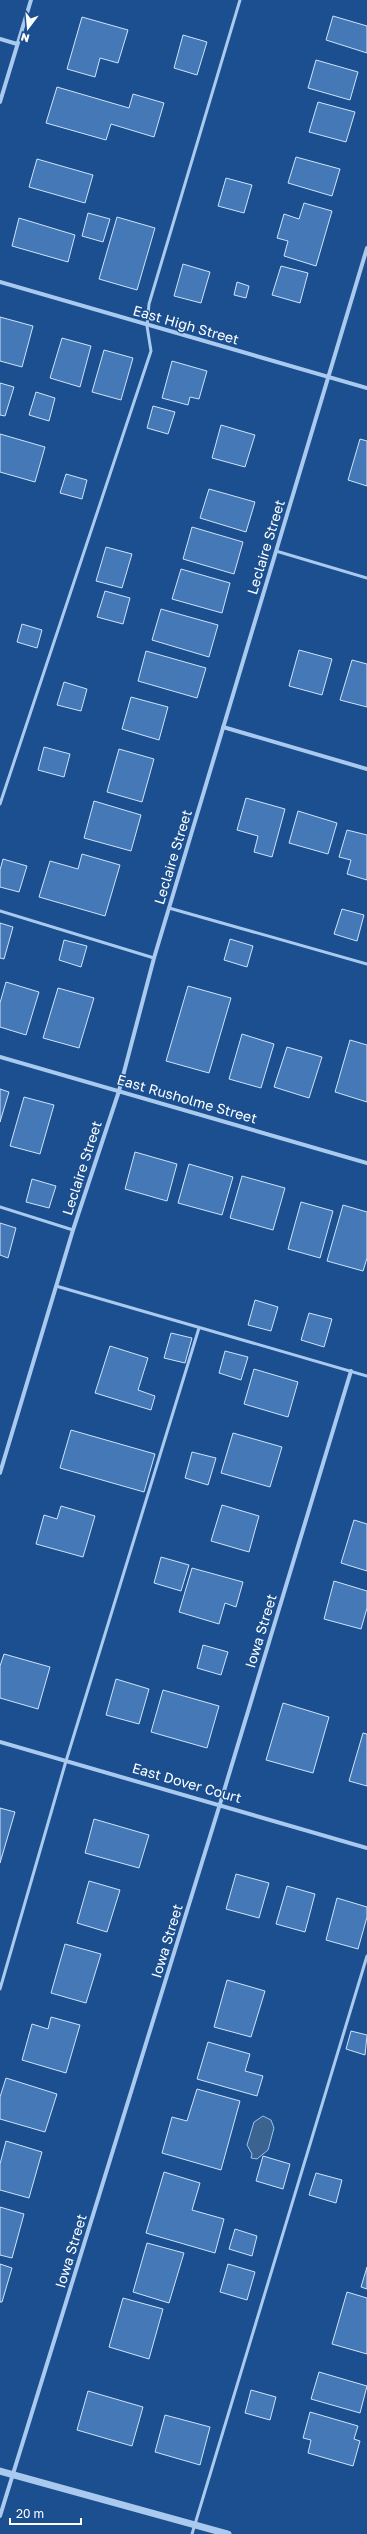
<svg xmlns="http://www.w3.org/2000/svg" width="367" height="2534" font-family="'Golos Text',sans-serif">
<rect width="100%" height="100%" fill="#1b4f8f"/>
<path fill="#3c6290" stroke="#9cc4f0" d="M263,2116L271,2120L274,2128L268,2150L257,2159L251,2158L252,2154L247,2145L254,2122Z"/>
<path fill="#4478b7" stroke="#cfe3fa" d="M333,16L367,26V53L326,40Z
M82,17L128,30L118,63L100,58L95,77L67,69Z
M183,35L207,42L197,75L174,68Z
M316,60L358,72L350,100L308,88Z
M57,87L129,108L133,94L164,103L154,137L111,124L106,140L46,123Z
M318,102L355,112L346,142L309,132Z
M296,157L340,169L332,196L288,183Z
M37,159L93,175L85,203L29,187Z
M226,178L252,185L244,213L218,206Z
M304,203L332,211L316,266L284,256L288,241L277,238L284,214L299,219Z
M88,213L110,219L103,242L82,236Z
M117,217L155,228L137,290L99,279Z
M19,218L75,235L68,262L12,246Z
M183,264L210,272L201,303L174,296Z
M281,266L308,273L300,303L272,295Z
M237,282L249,286L246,298L234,295Z
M0,317L33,326L22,367L0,361Z
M62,338L91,346L80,387L50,378Z
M104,350L133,358L121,400L92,392Z
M172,361L207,371L199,399L190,397L188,405L162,398Z
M0,383L14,387L5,416L0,415Z
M36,392L55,398L49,421L29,415Z
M153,406L175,412L168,434L147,428Z
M221,425L255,435L245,467L212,458Z
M0,434L45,447L35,482L0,472Z
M360,439L367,441V486L348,480Z
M66,474L87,480L82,499L60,493Z
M209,489L255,502L246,532L200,518Z
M192,527L243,542L234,574L183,559Z
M106,547L132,554L122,588L96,581Z
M181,569L230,583L222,613L172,599Z
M105,591L130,598L123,624L97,617Z
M161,609L218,625L209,657L152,640Z
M22,624L42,630L37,648L17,642Z
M299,650L332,659L322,695L289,686Z
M146,651L206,668L197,698L138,681Z
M352,660L367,664V707L340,700Z
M64,682L87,689L81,711L57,705Z
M131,697L168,707L159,740L122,729Z
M44,747L70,754L64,777L38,770Z
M119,749L154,759L142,802L107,792Z
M246,798L285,809L272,857L254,852L258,836L237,830Z
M94,801L141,815L131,851L84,838Z
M298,811L337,823L328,854L289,843Z
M347,830L367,835V880L347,874L351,860L339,857Z
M82,854L120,865L105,916L39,897L50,861L78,869Z
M3,859L27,866L19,892L0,887V870Z
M342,909L364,915L357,941L334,934Z
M0,923L13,927L4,959L0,958Z
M230,939L253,946L247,967L224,960Z
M64,940L87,946L81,967L59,960Z
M6,982L39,992L26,1035L0,1027V1003Z
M188,986L231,998L209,1073L166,1061Z
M58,988L94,998L79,1048L43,1038Z
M242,1034L274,1044L261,1088L229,1079Z
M350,1040L367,1045V1102L335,1092Z
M287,1047L322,1057L309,1098L274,1087Z
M0,1089L9,1092L0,1122Z
M24,1097L54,1105L40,1154L10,1146Z
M135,1152L177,1164L167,1201L125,1189Z
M189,1164L233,1177L222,1215L178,1203Z
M242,1176L285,1188L273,1230L230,1218Z
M32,1179L56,1186L49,1208L26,1202Z
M301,1202L333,1211L320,1258L288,1249Z
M343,1205L367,1212V1258L363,1271L327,1261Z
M0,1223L16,1228L8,1258L0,1255Z
M255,1300L278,1307L271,1331L248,1325Z
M309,1313L332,1319L324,1347L301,1340Z
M171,1333L192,1338L185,1363L164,1358Z
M110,1346L148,1358L138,1390L155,1396L151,1410L95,1393Z
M225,1351L248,1357L241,1380L219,1373Z
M254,1369L298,1382L288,1417L244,1404Z
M71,1430L155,1454L144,1492L60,1468Z
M233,1433L282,1447L270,1487L221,1473Z
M192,1452L216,1458L208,1485L185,1478Z
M222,1505L259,1516L249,1552L211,1541Z
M61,1506L95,1516L83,1557L36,1544L44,1515L57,1519Z
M354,1520L367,1524V1571L341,1563Z
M161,1557L189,1565L181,1591L154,1583Z
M192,1568L243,1582L236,1607L225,1603L219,1624L179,1612Z
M334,1581L367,1591V1608L361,1629L324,1619Z
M203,1645L228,1652L221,1675L197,1668Z
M4,1654L50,1667L38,1709L0,1698V1666Z
M116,1679L149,1689L139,1724L106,1715Z
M163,1690L219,1706L207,1748L151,1732Z
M283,1703L329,1717L313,1773L266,1760Z
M363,1733L367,1734V1786L349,1781Z
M0,1808L15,1812L0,1863Z
M94,1819L149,1835L139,1868L85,1853Z
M236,1874L269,1883L259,1918L226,1909Z
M89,1881L120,1890L107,1932L77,1923Z
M287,1886L315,1894L305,1932L276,1924Z
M337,1898L367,1907V1917L358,1949L326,1940Z
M65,1944L101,1954L86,2003L51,1993Z
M227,1980L265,1991L251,2037L214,2027Z
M51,2017L80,2025L66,2073L22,2060L32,2024L48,2029Z
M351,2031L367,2035L365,2055L346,2049Z
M208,2042L250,2054L245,2071L263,2076L257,2096L197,2079Z
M6,2078L57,2094L45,2132L0,2119V2097Z
M197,2089L240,2101L221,2170L162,2153L172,2117L187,2121Z
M6,2141L42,2152L29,2198L0,2190V2164Z
M263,2156L290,2164L283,2189L256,2181Z
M164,2172L200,2183L192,2210L224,2219L215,2253L146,2233Z
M316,2173L342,2180L336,2203L309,2195Z
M0,2207L24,2214L12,2258L0,2255Z
M235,2229L257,2236L252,2256L229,2249Z
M147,2243L184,2253L169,2303L133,2292Z
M0,2264L12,2268L2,2302H0Z
M228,2264L255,2272L247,2300L220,2292Z
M367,2267V2289L361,2287Z
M347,2292L367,2298V2354L332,2344Z
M123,2298L163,2309L149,2359L109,2347Z
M319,2372L367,2386L360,2413L311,2399Z
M251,2390L276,2397L270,2420L245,2413Z
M88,2391L143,2407L132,2446L77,2430Z
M310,2412L358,2426L354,2439L360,2441L353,2466L308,2453L311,2440L303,2438Z
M165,2415L210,2427L200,2465L155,2452Z"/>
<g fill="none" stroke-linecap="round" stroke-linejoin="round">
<path stroke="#a9c9ee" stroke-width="3" d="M276,551L367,578
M0,804L151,351L147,326L149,304L240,0
M169,908L367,964
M0,911L154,958
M0,1207L73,1230
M56,1286L367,1376
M0,1989L66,1761L199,1328
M192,2534L367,1956"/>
<path stroke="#a9c9ee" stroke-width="4" d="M0,39L17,44
M0,102L31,0
M0,282L367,388
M223,727L367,769
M0,1057L367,1163
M0,1473L73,1230L119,1091L154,958L367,248
M0,1742L367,1848
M0,2516L220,1804L351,1371"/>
<path stroke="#a9c9ee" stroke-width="7" d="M0,2471L228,2534"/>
</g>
<g text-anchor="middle" stroke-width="3" stroke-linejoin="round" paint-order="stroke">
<g font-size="14" fill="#fff" stroke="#1b4f8f">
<text transform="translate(186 325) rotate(16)" y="5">East High Street</text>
<text transform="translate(266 547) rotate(-73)" y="5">Leclaire Street</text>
<text transform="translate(173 857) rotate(-73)" y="5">Leclaire Street</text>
<text transform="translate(187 1099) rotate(16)" y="5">East Rusholme Street</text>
<text transform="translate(82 1168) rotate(-72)" y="5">Leclaire Street</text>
<text transform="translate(261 1631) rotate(-73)" y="5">Iowa Street</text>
<text transform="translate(187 1783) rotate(16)" y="5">East Dover Court</text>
<text transform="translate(167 1941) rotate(-73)" y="5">Iowa Street</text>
<text transform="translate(71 2251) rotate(-73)" y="5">Iowa Street</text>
</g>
</g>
<g transform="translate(28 28) rotate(196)" stroke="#1b4f8f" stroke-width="3" paint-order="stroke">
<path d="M0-3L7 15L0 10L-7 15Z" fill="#ffffff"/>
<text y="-6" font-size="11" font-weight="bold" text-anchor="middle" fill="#ffffff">N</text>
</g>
<path d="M10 2518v6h71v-6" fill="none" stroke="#ffffff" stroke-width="2"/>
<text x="16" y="2518" font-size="12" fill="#ffffff" stroke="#1b4f8f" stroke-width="3" paint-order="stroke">20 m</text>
</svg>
